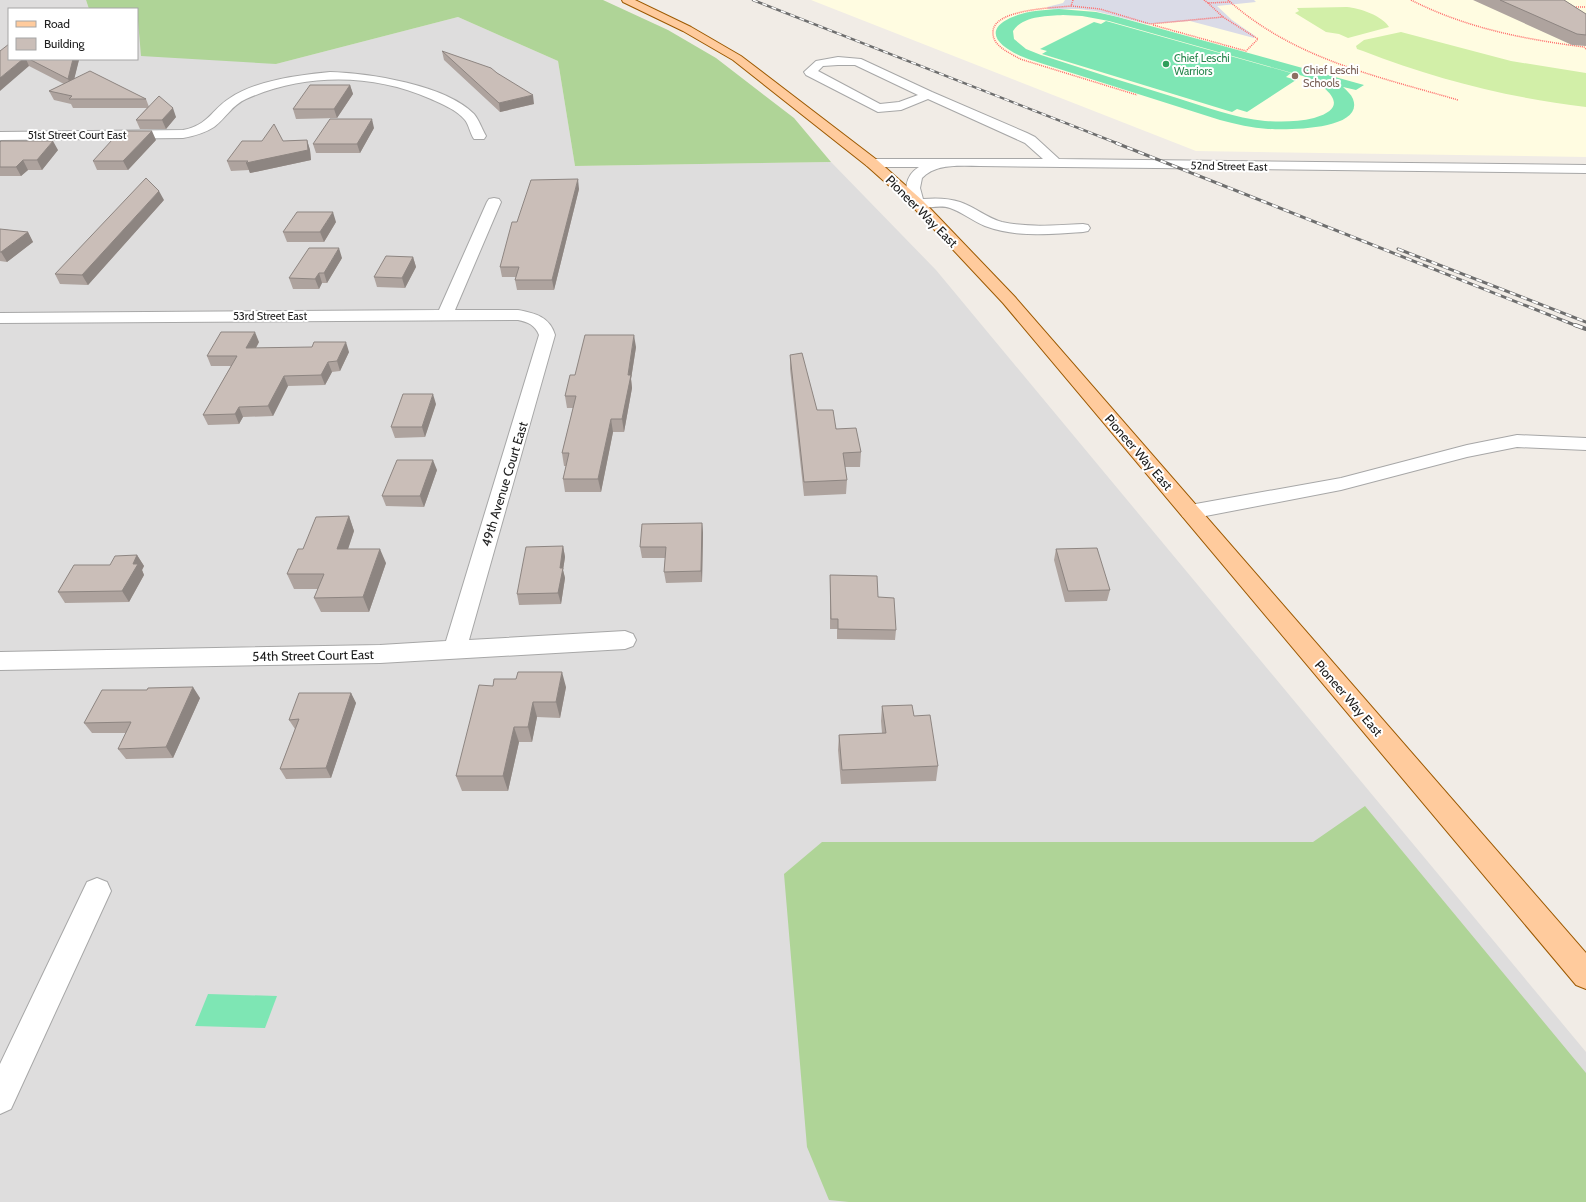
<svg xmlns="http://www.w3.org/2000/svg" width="1586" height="1202" font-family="Cabin,sans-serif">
<rect width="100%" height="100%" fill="#f1ece6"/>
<path fill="#dedddd" d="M0,0H86L89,9H9V59H137V12L276,64L458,17L558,61L575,166L831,162L936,270L1586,1052V1202H0Z"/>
<path fill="#fffce1" d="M811,0H1586V157L1196,151Z"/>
<path fill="#d2efa8" d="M1347,7C1359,8 1383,16 1389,27L1348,38L1339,34L1326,32L1295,13L1299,11L1297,8Z
M1401,32L1511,61L1586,73V107C1510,98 1434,79 1363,51L1357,49L1356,46L1364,40Z"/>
<path fill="#afd497" d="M86,0H603L668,30L716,58L794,118L831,162L575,166L558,61L458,17L276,64L141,56L137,9H89Z
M1365,806L1586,1073V1202H849L829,1200L807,1147L784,874L822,842H1313Z"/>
<path fill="#7ee6b4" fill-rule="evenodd" d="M1059,9L1096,12L1118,17L1364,85L1356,90L1343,87C1347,91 1351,94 1353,99C1365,131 1284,130 1268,129C1252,128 1236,124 1220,120L1031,60C1013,54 975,35 1010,18C1025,11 1043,10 1059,9ZM1063,15L1082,16L1109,21L1303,76C1325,85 1354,107 1314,118C1298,122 1281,122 1265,121C1235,118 1206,107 1177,98C1132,84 1086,70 1041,55L1026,49L1014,39L1013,31C1022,16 1047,16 1063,15Z
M1106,21L1291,73L1286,77L1296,80L1247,112L1237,109L1232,112L1042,54L1047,51L1040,49L1094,22L1101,24Z
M208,994L277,996L265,1028L195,1026Z"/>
<path fill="#dadbe7" d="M1065,0H1254L1256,2L1217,6L1232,20L1255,36L1254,38L1190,21L1147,24L1095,11L1078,9H1048L1047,7L1063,3Z"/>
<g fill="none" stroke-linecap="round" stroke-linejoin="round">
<defs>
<path id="minor" d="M838,57L861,59L932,92L1027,133L1035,137L1059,159L1586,165V173L980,166C961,166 936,163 922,178L920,188L923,199C936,198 948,198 960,202C975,207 987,218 1002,222C1029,228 1056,225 1083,224L1088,225L1090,228L1088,231L1083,232C1050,234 1017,238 985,226C973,221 962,212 950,208C938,204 925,210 913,207C903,193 904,176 919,167H872L867,166L865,163L867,160L872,159H1043L1025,143L928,99L901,110L878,112L806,75L804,72L816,61ZM838,65H855L918,95L899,102L880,104L818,71L823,66Z
M330,72C369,73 446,85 474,114C479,120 482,129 486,136L484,139H474C470,133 469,125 465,120C457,110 442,104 431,99C372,73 305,73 246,99C232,105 226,118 214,127C205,133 194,136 183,138L0,140V132L183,130C209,125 211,110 230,98C257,80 299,75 330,72Z
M494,198L499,199L501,202L455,310H518C535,313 550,317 555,335L469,640L625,631L633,634L636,640L633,646L625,649L380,663L0,670V652L380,645L446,641L539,335C535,325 528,322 518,320L0,323V313L439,310L487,202L489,199Z
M1517,435L1586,438V450L1517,447L1467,457L1341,490L1190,519L1183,517L1180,512L1183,507L1190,505L1341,478L1467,445Z
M97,878L107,882L111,891L11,1109L0,1114V1064L87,882Z"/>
<path id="major" d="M622,0H635L691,27L741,56L877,160L923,201L1015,297L1586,953V989L1576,985L1003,303L913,207L867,166L733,60L683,31L623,2Z"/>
</defs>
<use href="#minor" stroke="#a7a7a7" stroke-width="2"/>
<use href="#major" stroke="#9c5900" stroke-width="2"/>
<path stroke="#ff6a69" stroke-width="1.5" stroke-dasharray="1 1" stroke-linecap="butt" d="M1073,0L1071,6C1054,8 993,9 993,32C992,46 1010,53 1020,59L1137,95
M1204,0L1208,3
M1228,0C1294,59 1376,76 1458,100
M1411,0C1466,28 1523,39 1584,47L1586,49
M1071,6L1100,9L1150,24L1223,17L1208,3L1230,2
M1574,7H1586
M1153,25L1246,51L1258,39L1223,17"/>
<use href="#minor" fill="#fff" fill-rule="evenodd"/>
<use href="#major" fill="#ffcb9d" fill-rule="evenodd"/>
<defs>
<path id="rail-far2" d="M753,0L1119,144"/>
<path id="rail-far1" d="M1116,143L1577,326
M1398,249L1586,322"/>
<path id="rail" d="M1575,325L1586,329"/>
</defs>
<use href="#rail-far2" stroke="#6e6e6e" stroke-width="2.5"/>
<use href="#rail-far1" stroke="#6e6e6e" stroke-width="3"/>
<use href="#rail" stroke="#6e6e6e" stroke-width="4"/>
<use href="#rail-far2" stroke="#fff" stroke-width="1.5" stroke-dasharray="5" stroke-linecap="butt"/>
<use href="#rail-far1" stroke="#fff" stroke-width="2" stroke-dasharray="6" stroke-linecap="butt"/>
<use href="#rail" stroke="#fff" stroke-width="2.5" stroke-dasharray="8" stroke-linecap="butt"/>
</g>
<path fill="#aea39e" d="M1473,0H1564L1586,14V46L1572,45Z
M442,51L497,73L534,104L500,112L444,60Z
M9,59H79L74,79L146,99L149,107L176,117L166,129H140L136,120L147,108H73L71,104L54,100L49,91L64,84L29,66Z
M350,85L353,94L337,118L296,119L293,109Z
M374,128L360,153H316L313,144Z
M156,140L128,170H97L93,161Z
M307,140L310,150L311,160L250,173L249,170L231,171L227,161L283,141Z
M0,142L58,150L42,170H28L21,176H0Z
M579,189L554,290H517L515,280L516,277H502L500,267L517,222Z
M164,200L88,285L60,284L55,274Z
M336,222L324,242H287L283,232Z
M0,229L28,232L33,242L7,262L0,261Z
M413,257L416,267L405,288L377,287L374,277Z
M342,258L327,283H322L319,289H293L289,278Z
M259,342L256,348L349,352L340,371L332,372L325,385L288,386L273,416L243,417L239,424L208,425L203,415L231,366H211L207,356Z
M636,347L631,379L632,388L624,432H613L601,492H565L563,479L566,466H564L562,453L573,408H567L565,396L575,375Z
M790,355L817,410L861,452L860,467H845L847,480L846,494L804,496L790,369Z
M436,404L425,437L395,438L391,427Z
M437,470L424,507L386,506L382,496Z
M349,516L354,531L348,549L386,563L369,612H321L314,598L318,589H294L287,574L303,549Z
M702,523L703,533L702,582L666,583L664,572L665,558H642L640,547Z
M563,546L565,557L563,570L565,578L561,604L519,605L517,594Z
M1056,549L1110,590L1107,601L1065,602L1054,560Z
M137,555L144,566L142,570L144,575L129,602L65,603L58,592L110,565Z
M830,575L878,597L896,630L895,640L837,639V629H830Z
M493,686L566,687L560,718L537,717L532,742H519L508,791H462L456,776Z
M147,690L200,698L173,758L126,759L118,749L126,733H92L84,723Z
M351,693L356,703L331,778L286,779L280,769L295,729L289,720Z
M882,706L914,716L938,766L936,781L841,784L838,750L839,735L882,733L881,721Z"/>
<path fill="#8d8581" d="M23,59H26L29,66L0,91V78Z
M73,59H79V60L72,88L68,79Z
M350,85L353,94L337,118L334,109Z
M533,95L534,104L500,112L499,103Z
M173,108L176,117L166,129L162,120Z
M372,119L374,128L360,153L357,144Z
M152,131L156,140L128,170L123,161Z
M307,140L310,150L311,160L250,173L246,163Z
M53,141L58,150L42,170L37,160Z
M23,160L28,170L21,176L16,167Z
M578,179L579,189L554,290L552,280Z
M159,191L164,200L88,285L82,275Z
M333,212L336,222L324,242L320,232Z
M28,232L33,242L7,262L1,252Z
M339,248L342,258L327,283L324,273Z
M413,257L416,267L405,288L402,278Z
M319,273L322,283L319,289L315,279Z
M255,332L259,342L250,358L246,348Z
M634,335L636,347L631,379L632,388L624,432L622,419Z
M346,342L349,352L340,371L337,361Z
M328,362L332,372L325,385L321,375Z
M284,376L288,386L273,416L268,406Z
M433,394L436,404L425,437L422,427Z
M239,407L243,417L239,424L235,414Z
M611,419L613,432L601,492L598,479Z
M433,460L437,470L424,507L420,496Z
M349,516L354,531L343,564L337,549Z
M702,523L703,533L702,582L701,571Z
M563,546L565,557L563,570L565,578L561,604L558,593L560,568Z
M380,549L386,563L369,612L363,597Z
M137,555L144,566L142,570L144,575L129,602L122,591L133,564Z
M562,672L566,687L560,718L556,702Z
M193,687L200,698L173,758L166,747Z
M351,693L356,703L331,778L326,768Z
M533,702L537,717L532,742L528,727Z
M514,727L519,742L508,791L503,776Z"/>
<path fill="#cabeb8" stroke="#8d8581" d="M1500,0H1564L1586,14V35L1577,34Z
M9,44V59H23L0,78V51Z
M442,51L491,68L497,73L533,95L499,103Z
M29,59H73L68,79Z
M90,71L146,99H69L72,96L49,91Z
M310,85H350L334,109H293Z
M159,96L173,108L162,120H136Z
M330,119H372L357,144H313Z
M274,124L283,141L307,140L308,150L246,163L248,161H227L242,141H262Z
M125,131H152L123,161H93L112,140H116Z
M1,141H53L37,160H23L16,167H0V142Z
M146,178L159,191L82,275L55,274Z
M578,179L552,280H515L519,267H500L512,222H517L531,180Z
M297,212H333L320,232H283Z
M0,229L28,232L1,252H0Z
M309,248H339L324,273H319L315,279L289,278Z
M386,256L413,257L402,278L374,277Z
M221,332H255L246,348L312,347L314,342H346L337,361L328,362L321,375L284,376L268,406L239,407L235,414L203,415L237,356H207Z
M585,335H634L628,375H631L622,419H611L598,479H563L569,453H562L576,396H565L570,375H575Z
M802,353L817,410H833L836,429L856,428L861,452L843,453L847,480L804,482L790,355Z
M403,394H433L422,427H391Z
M397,460H433L420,496H382Z
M349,516L337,549H380L363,597L314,598L324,574H287L298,549H303L316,517Z
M702,523L701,571L664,572L666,547H640L642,524Z
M563,546L560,568H563L558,593L517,594L526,547Z
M1097,548L1110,590L1068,591L1056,549Z
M137,555L133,564H138L122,591L58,592L74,565H110L115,556Z
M830,575L877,576L878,597L894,598L896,630L838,629V619H831Z
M518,672H562L556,702H533L528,727H514L503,776H456L479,685L493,686L494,679H516Z
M193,687L166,747L118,749L131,722L84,723L102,690H147L148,688Z
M299,693H351L326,768L280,769L299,719L289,720Z
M912,705L914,716L930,715L938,766L842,770L839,735L886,733L882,706Z"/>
<circle fill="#2e9e5b" stroke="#fff" stroke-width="1.5" cx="1166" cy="64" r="4"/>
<circle fill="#8d6e63" stroke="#fff" stroke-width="1.5" cx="1295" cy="76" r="4"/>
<g text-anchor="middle" stroke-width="4" stroke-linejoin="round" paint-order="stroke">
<g font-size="11" fill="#27864d" stroke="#fff" text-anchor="start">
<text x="1174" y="62">Chief Leschi<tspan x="1174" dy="13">Warriors</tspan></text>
</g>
<g font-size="11" fill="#785e54" stroke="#fff" text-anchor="start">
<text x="1303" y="74">Chief Leschi<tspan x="1303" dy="13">Schools</tspan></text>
</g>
<g font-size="11" fill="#202020" stroke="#fff">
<text x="77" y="139">51st Street Court East</text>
<text transform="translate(1229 166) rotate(1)" y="4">52nd Street East</text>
<text x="270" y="320">53rd Street East</text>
</g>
<g font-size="13" fill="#202020" stroke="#fff">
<text transform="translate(922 211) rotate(45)" y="5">Pioneer Way East</text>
<text transform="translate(1139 452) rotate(49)" y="5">Pioneer Way East</text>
<text transform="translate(504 484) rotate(-73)" y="5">49th Avenue Court East</text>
<text transform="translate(313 655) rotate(-1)" y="5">54th Street Court East</text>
<text transform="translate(1349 698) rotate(49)" y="5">Pioneer Way East</text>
</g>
</g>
<rect x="8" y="8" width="130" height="52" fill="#ffffff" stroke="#a6a6a6"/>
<rect x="16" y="21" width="20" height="6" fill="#ffcb9d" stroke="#a6a6a6"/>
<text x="44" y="28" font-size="12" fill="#202020">Road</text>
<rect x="16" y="38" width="20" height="12" fill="#cabeb8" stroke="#a6a6a6"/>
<text x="44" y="48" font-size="12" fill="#202020">Building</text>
</svg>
